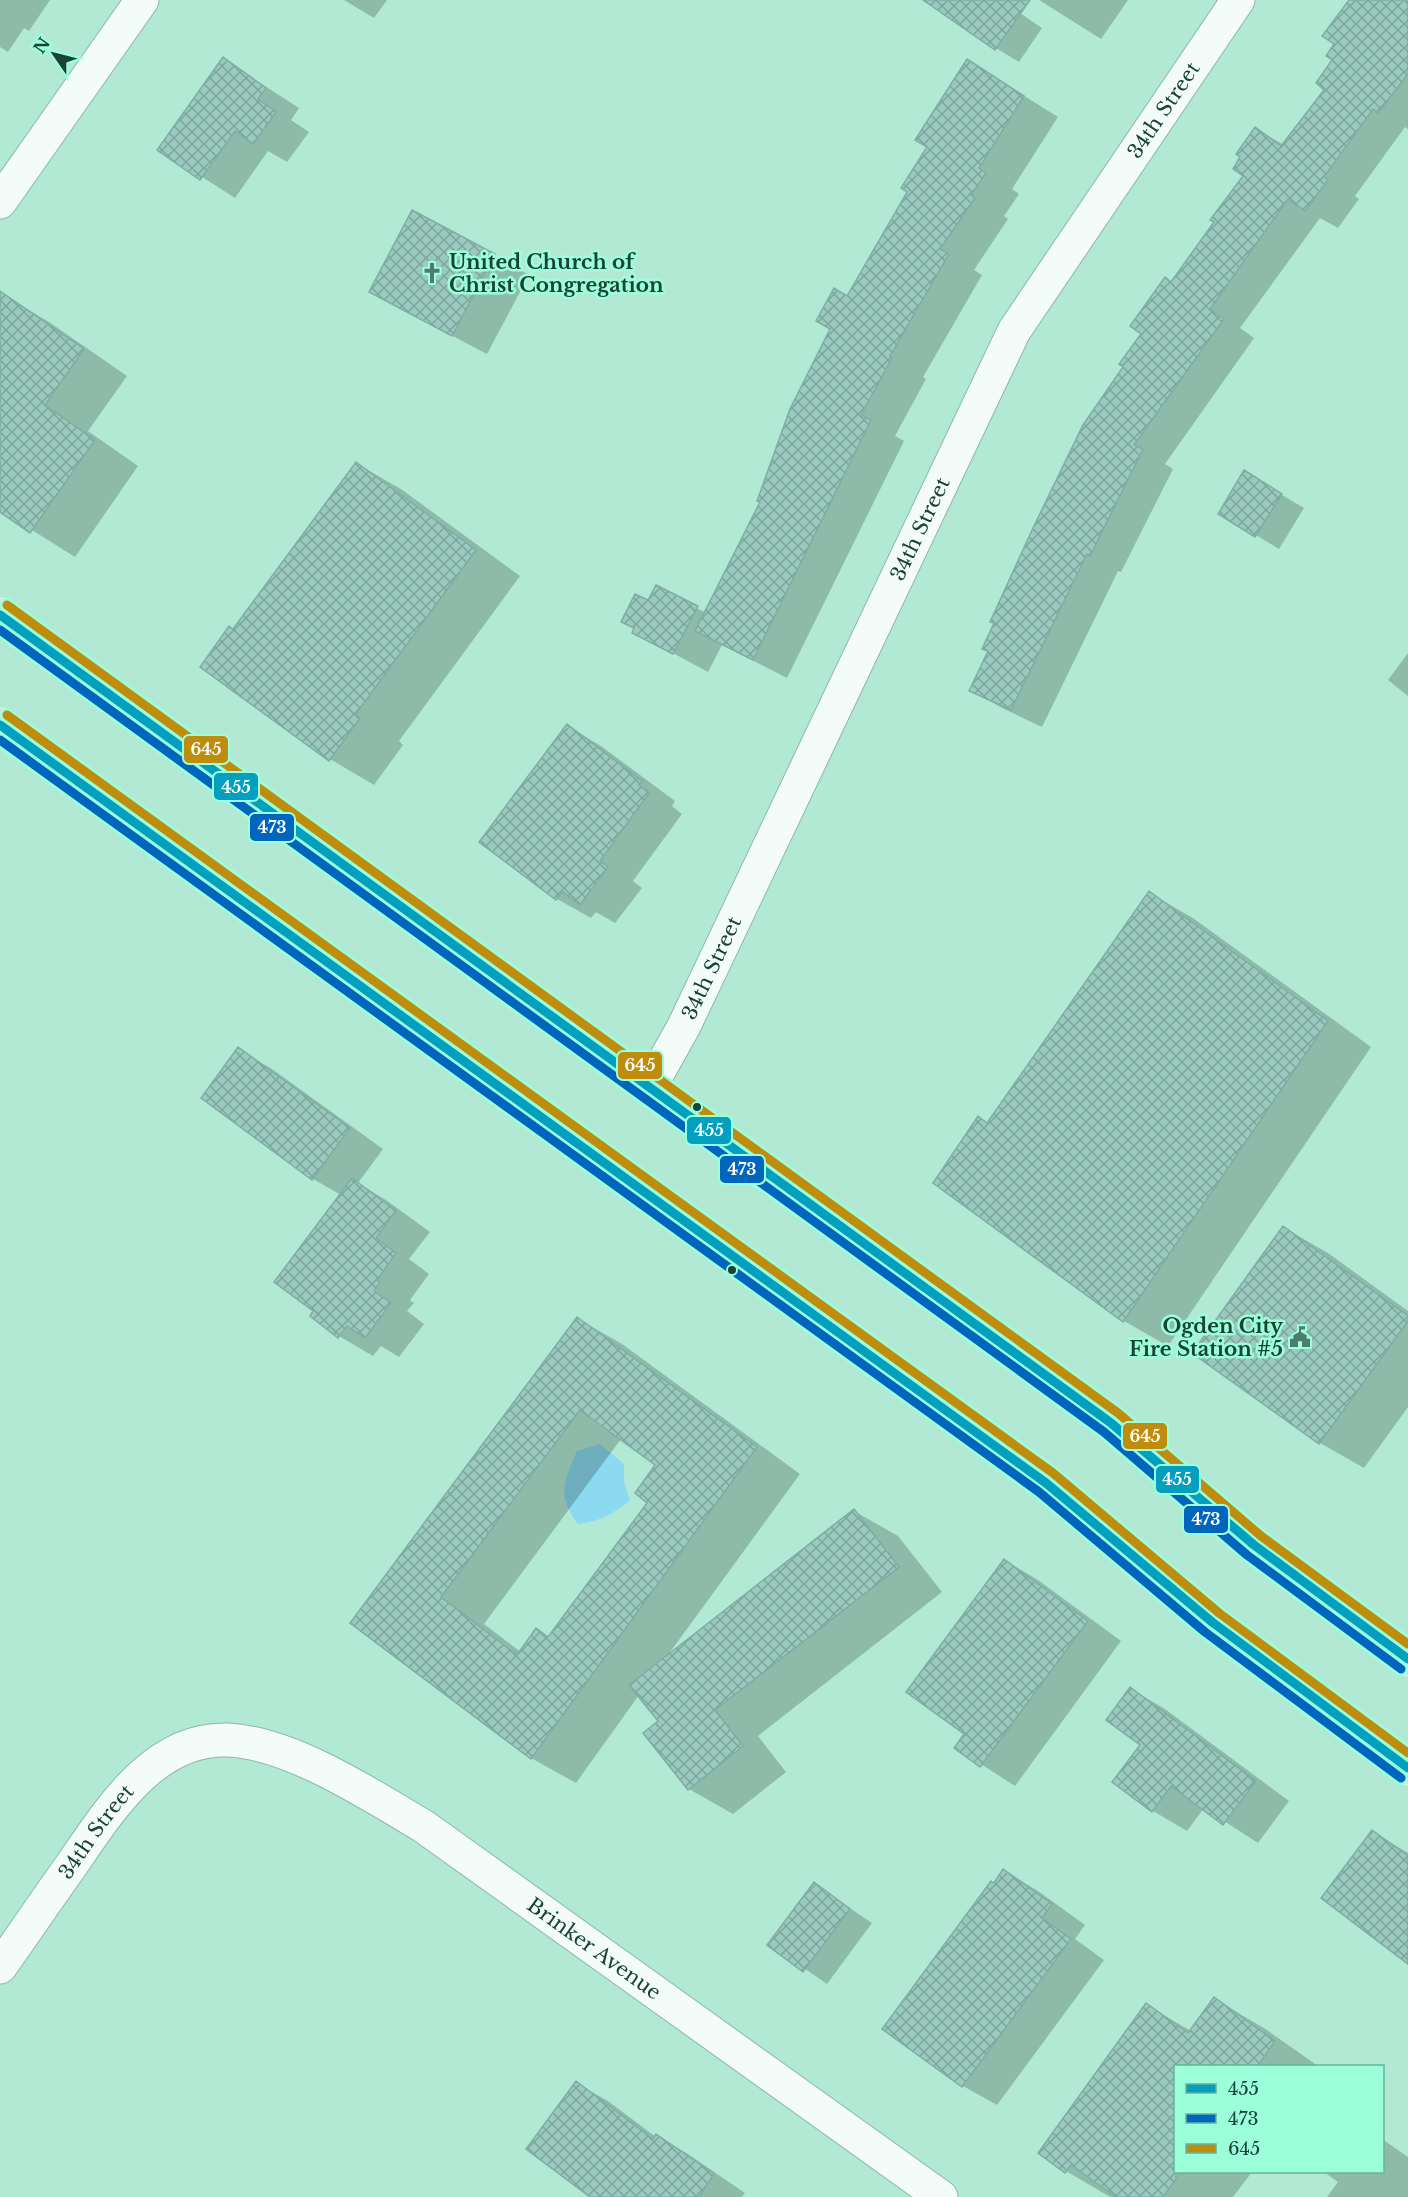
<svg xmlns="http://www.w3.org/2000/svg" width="1408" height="2197" font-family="'Libre Baskerville',serif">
<defs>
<pattern id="building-cross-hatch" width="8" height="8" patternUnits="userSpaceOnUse" patternTransform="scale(1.5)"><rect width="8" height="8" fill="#9ac9be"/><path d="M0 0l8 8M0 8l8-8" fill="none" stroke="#7da59b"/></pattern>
</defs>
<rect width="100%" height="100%" fill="#b2e9d5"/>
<path fill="#8bdaef" d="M600,1444L624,1464V1482L630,1500C612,1515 600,1521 578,1524C556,1495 564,1482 577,1451Z"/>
<path fill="#0003" fill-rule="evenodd" d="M0,0H50L29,31L24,28L8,52L0,47Z
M344,0H387L374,18Z
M957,0H1001L1042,28L1019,62L996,48Z
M1039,0H1128L1101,39Z
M1365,0H1408V129L1405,127L1355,196L1359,199L1338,228L1320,218L1240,328L1254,338L1165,464L1173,469L1121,572L1118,571L1042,727L1002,708L971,690L1125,367L1172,283L1216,222L1245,175L1256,129L1284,145L1326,89L1334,60Z
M223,59L299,108L291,120L309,132L287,162L268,151L235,198L160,150Z
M968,61L1058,117L1012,189L1019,194L1004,216L1008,219L974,270L982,275L923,377L926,379L895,436L904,441L787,678L722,645L708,672L634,632L656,587L706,613L762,502L848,298L909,192Z
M413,212L529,275L487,354L405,311Z
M5,296L49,322L127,376L88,431L138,466L75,557L0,510V303Z
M357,464L401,489L520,576L399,741L403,745L374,785L330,759L234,631Z
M1267,486L1304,508L1279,549L1220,513Z
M1408,653V696L1388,680Z
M567,726L601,746L675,801L672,806L682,814L633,881L642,888L615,923L596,912L591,918L557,899L481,842Z
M1149,893L1193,918L1371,1047L1168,1346L1124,1321L987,1124Z
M238,1049L272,1069L383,1149L358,1183L386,1200L430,1232L409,1259L429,1274L410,1300L414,1303L407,1311L424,1324L399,1357L381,1346L373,1356L339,1336L315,1311L341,1195L313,1179Z
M1284,1228L1328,1253L1408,1311V1407L1364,1468L1320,1443L1194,1352Z
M578,1319L622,1344L800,1474L668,1655L854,1511L898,1536L942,1592L758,1736L786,1772L733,1814L689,1789L660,1721L639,1695L576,1783L531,1758L352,1623ZM621,1439L657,1465L650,1503L549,1638L521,1652L484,1624Z
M1004,1560L1038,1580L1121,1641L1015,1786L956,1748L966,1734Z
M1131,1689L1165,1709L1289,1801L1258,1843L1204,1808L1187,1831L1153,1811L1114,1782L1142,1744Z
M1373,1832L1408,1853V1962Z
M1004,1871L1038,1891L1085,1925L1075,1939L1104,1960L997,2105L963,2086L885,2028Z
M814,1884L872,1923L827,1984L769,1944Z
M1214,1999L1264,2028L1318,2066H1176V2172H1252L1233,2197H1110L1066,2171L1146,2005L1191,2031Z
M576,2083L608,2101L656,2137L657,2136L688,2154L745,2193L742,2197H592Z
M1382,2139L1408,2157V2197H1327L1338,2182L1324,2172H1382Z"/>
<path fill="url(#building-cross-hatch)" stroke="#7daea4" stroke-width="1.5" fill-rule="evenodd" d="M923,0H1030L995,50Z
M1349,0H1408V74L1378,113L1373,109L1324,177L1328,180L1305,211L1288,199L1210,309L1224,319L1134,445L1143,449L1090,556L1087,554L1011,710L969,691L988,651L982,649L994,623L990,622L1033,528L1083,425L1123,367L1119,364L1141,334L1130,326L1165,277L1171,282L1214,222L1210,220L1243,176L1233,169L1240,157L1236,154L1255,127L1281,146L1324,90L1316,83L1332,60L1326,56L1334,44L1322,36Z
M223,57L266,88L258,99L276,112L253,144L235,131L200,180L157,150Z
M967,59L1024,96L979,168L986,173L971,195L975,198L940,249L949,254L890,356L892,358L861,415L871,420L753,660L695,631L760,502L757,501L790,409L830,329L816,321L834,288L847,296L907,192L901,188L927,147L915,140Z
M412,210L495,254L452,336L369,292Z
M0,291L84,349L45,405L95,440L30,533L0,512Z
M356,462L476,550L355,715L360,718L329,761L200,667L229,626L233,629Z
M1244,470L1282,494L1255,537L1218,514Z
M656,585L698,606L673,654L632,633L634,628L621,622L635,594L648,600Z
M567,724L642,781L639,785L649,793L600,861L608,867L580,905L562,891L556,900L479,842Z
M1149,891L1328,1021L1123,1322L933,1183L978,1116L987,1123Z
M238,1047L350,1128L312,1180L201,1098Z
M352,1178L396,1211L376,1238L396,1253L377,1280L380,1282L374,1291L391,1303L365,1338L347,1326L338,1338L310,1316L313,1311L274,1282Z
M1283,1226L1408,1316V1321L1319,1444L1192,1353Z
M577,1317L757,1447L531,1759L350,1623ZM580,1410L655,1465L635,1493L647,1503L548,1637L536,1628L517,1655L441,1597Z
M854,1509L899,1567L715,1710L743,1746L688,1790L643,1733L658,1721L629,1685Z
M1004,1559L1088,1621L980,1767L954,1748L964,1734L906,1692Z
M1130,1687L1256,1781L1223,1825L1171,1786L1152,1812L1112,1782L1140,1745L1106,1720Z
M1372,1830L1408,1856V1964L1321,1898Z
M1003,1869L1052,1904L1042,1918L1071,1939L962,2087L882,2029L991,1881L994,1883Z
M814,1882L850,1909L803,1972L767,1945Z
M1214,1997L1275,2041L1257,2067H1176V2179L1163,2197H1116L1071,2165L1065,2173L1038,2153L1146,2003L1188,2033Z
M576,2081L653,2139L656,2134L714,2174L699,2197H590L526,2149Z"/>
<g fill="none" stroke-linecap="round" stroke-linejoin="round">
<defs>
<g id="street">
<path d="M0,202L142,0"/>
<path id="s1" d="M650,1087L684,1026L1014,331L1238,0"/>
<path id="s2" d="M0,1967C23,1935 45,1902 68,1870C106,1816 151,1737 228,1740C291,1743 369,1794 423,1826L941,2197"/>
</g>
<path id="primary" d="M0,615L1111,1423L1254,1545L1408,1659
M0,725L1046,1483L1212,1622L1408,1768"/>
</defs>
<use href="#street" stroke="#8db8a9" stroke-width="35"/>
<use href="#primary" stroke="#dcf5ec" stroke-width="35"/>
<use href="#street" stroke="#f3fcf9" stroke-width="33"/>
<use href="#primary" stroke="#d8e0d7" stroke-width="33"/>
<defs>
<path id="bus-1" d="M0,615L1111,1423L1254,1545L1408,1659
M0,725L1046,1483L1212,1622L1408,1768"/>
<path id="bus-2" d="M0,630L1104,1432L1247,1555L1401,1669
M0,740L1039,1492L1205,1632L1401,1778"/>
<path id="bus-3" d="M7,605L1118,1413L1261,1536L1408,1644
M7,715L1053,1473L1219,1613L1408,1753"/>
</defs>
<use href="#bus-1" stroke="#9cffdb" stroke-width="14"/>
<use href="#bus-2" stroke="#9cffdb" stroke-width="14"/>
<use href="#bus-3" stroke="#9cffdb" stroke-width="14"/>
<use href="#bus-1" stroke="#029fbf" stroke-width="9"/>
<use href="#bus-2" stroke="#0065bd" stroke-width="9"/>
<use href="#bus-3" stroke="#bf8d0d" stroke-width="9"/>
</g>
<defs>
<symbol id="church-bare" viewBox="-9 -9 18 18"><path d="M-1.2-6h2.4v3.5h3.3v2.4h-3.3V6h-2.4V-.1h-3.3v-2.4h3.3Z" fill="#4e7d6d" stroke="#9cffdb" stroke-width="2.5" paint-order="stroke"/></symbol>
<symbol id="civic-bare" viewBox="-9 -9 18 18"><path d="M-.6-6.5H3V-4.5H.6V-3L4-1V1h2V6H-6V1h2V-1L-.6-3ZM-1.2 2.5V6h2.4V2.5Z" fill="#4e7d6d" stroke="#9cffdb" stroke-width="2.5" paint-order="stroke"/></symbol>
</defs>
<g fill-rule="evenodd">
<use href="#church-bare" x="417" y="258" width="30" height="30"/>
<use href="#civic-bare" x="1285" y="1322" width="30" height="30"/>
</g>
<g fill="#184335" stroke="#9cffdb" stroke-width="2">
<circle cx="697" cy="1107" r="5"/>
<circle cx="732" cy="1270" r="5"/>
</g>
<g text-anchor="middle" stroke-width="5" stroke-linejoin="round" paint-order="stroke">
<g font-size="20" fill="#184335" stroke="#9cffdb">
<text dy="7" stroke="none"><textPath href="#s1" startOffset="1106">34th Street</textPath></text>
<text dy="7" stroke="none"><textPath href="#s1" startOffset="620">34th Street</textPath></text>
<text dy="7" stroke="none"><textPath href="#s1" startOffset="134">34th Street</textPath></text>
<text dy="7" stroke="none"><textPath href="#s2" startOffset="166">34th Street</textPath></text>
<text dy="7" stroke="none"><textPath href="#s2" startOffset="760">Brinker Avenue</textPath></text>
</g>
<g font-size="20" font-weight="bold" fill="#184335" stroke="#9cffdb" text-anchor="start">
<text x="449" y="269">United Church of<tspan x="449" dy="23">Christ Congregation</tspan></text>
<text x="1283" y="1333" text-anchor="end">Ogden City<tspan x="1283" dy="23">Fire Station #5</tspan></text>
</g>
</g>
<g stroke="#9cffdb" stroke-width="2">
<rect x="183" y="735" width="46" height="29" rx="6" fill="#bf8d0d"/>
<rect x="213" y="772" width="46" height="29" rx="6" fill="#029fbf"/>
<rect x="249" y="813" width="46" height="29" rx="6" fill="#0065bd"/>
<rect x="617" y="1051" width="46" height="29" rx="6" fill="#bf8d0d"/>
<rect x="686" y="1116" width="46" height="29" rx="6" fill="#029fbf"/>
<rect x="719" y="1155" width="46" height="29" rx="6" fill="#0065bd"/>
<rect x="1122" y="1422" width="46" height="28" rx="6" fill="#bf8d0d"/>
<rect x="1155" y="1465" width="45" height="29" rx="6" fill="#029fbf"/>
<rect x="1183" y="1505" width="46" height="29" rx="6" fill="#0065bd"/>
</g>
<g font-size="16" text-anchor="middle" font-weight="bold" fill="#fff">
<text x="206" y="755">645</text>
<text x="236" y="793">455</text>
<text x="272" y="833">473</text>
<text x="640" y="1071">645</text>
<text x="709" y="1136">455</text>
<text x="742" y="1175">473</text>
<text x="1145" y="1442">645</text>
<text x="1177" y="1485">455</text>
<text x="1206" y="1525">473</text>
</g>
<rect x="1174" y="2065" width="210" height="108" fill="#9cffdb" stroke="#67b499" stroke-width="1.5"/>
<rect x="1186" y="2084" width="30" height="9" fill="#029fbf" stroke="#67b499" stroke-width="1.5"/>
<text x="1228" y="2095" font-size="18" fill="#184335">455</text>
<rect x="1186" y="2114" width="30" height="9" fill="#0065bd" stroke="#67b499" stroke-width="1.5"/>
<text x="1228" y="2125" font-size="18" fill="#184335">473</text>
<rect x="1186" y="2144" width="30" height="9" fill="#bf8d0d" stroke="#67b499" stroke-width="1.5"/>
<text x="1228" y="2155" font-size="18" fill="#184335">645</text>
<g transform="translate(54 54) rotate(305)" stroke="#9cffdb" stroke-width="4.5" paint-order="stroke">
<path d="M0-4.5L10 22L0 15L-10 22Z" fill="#184335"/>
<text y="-9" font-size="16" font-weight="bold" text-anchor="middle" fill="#184335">N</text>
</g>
</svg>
